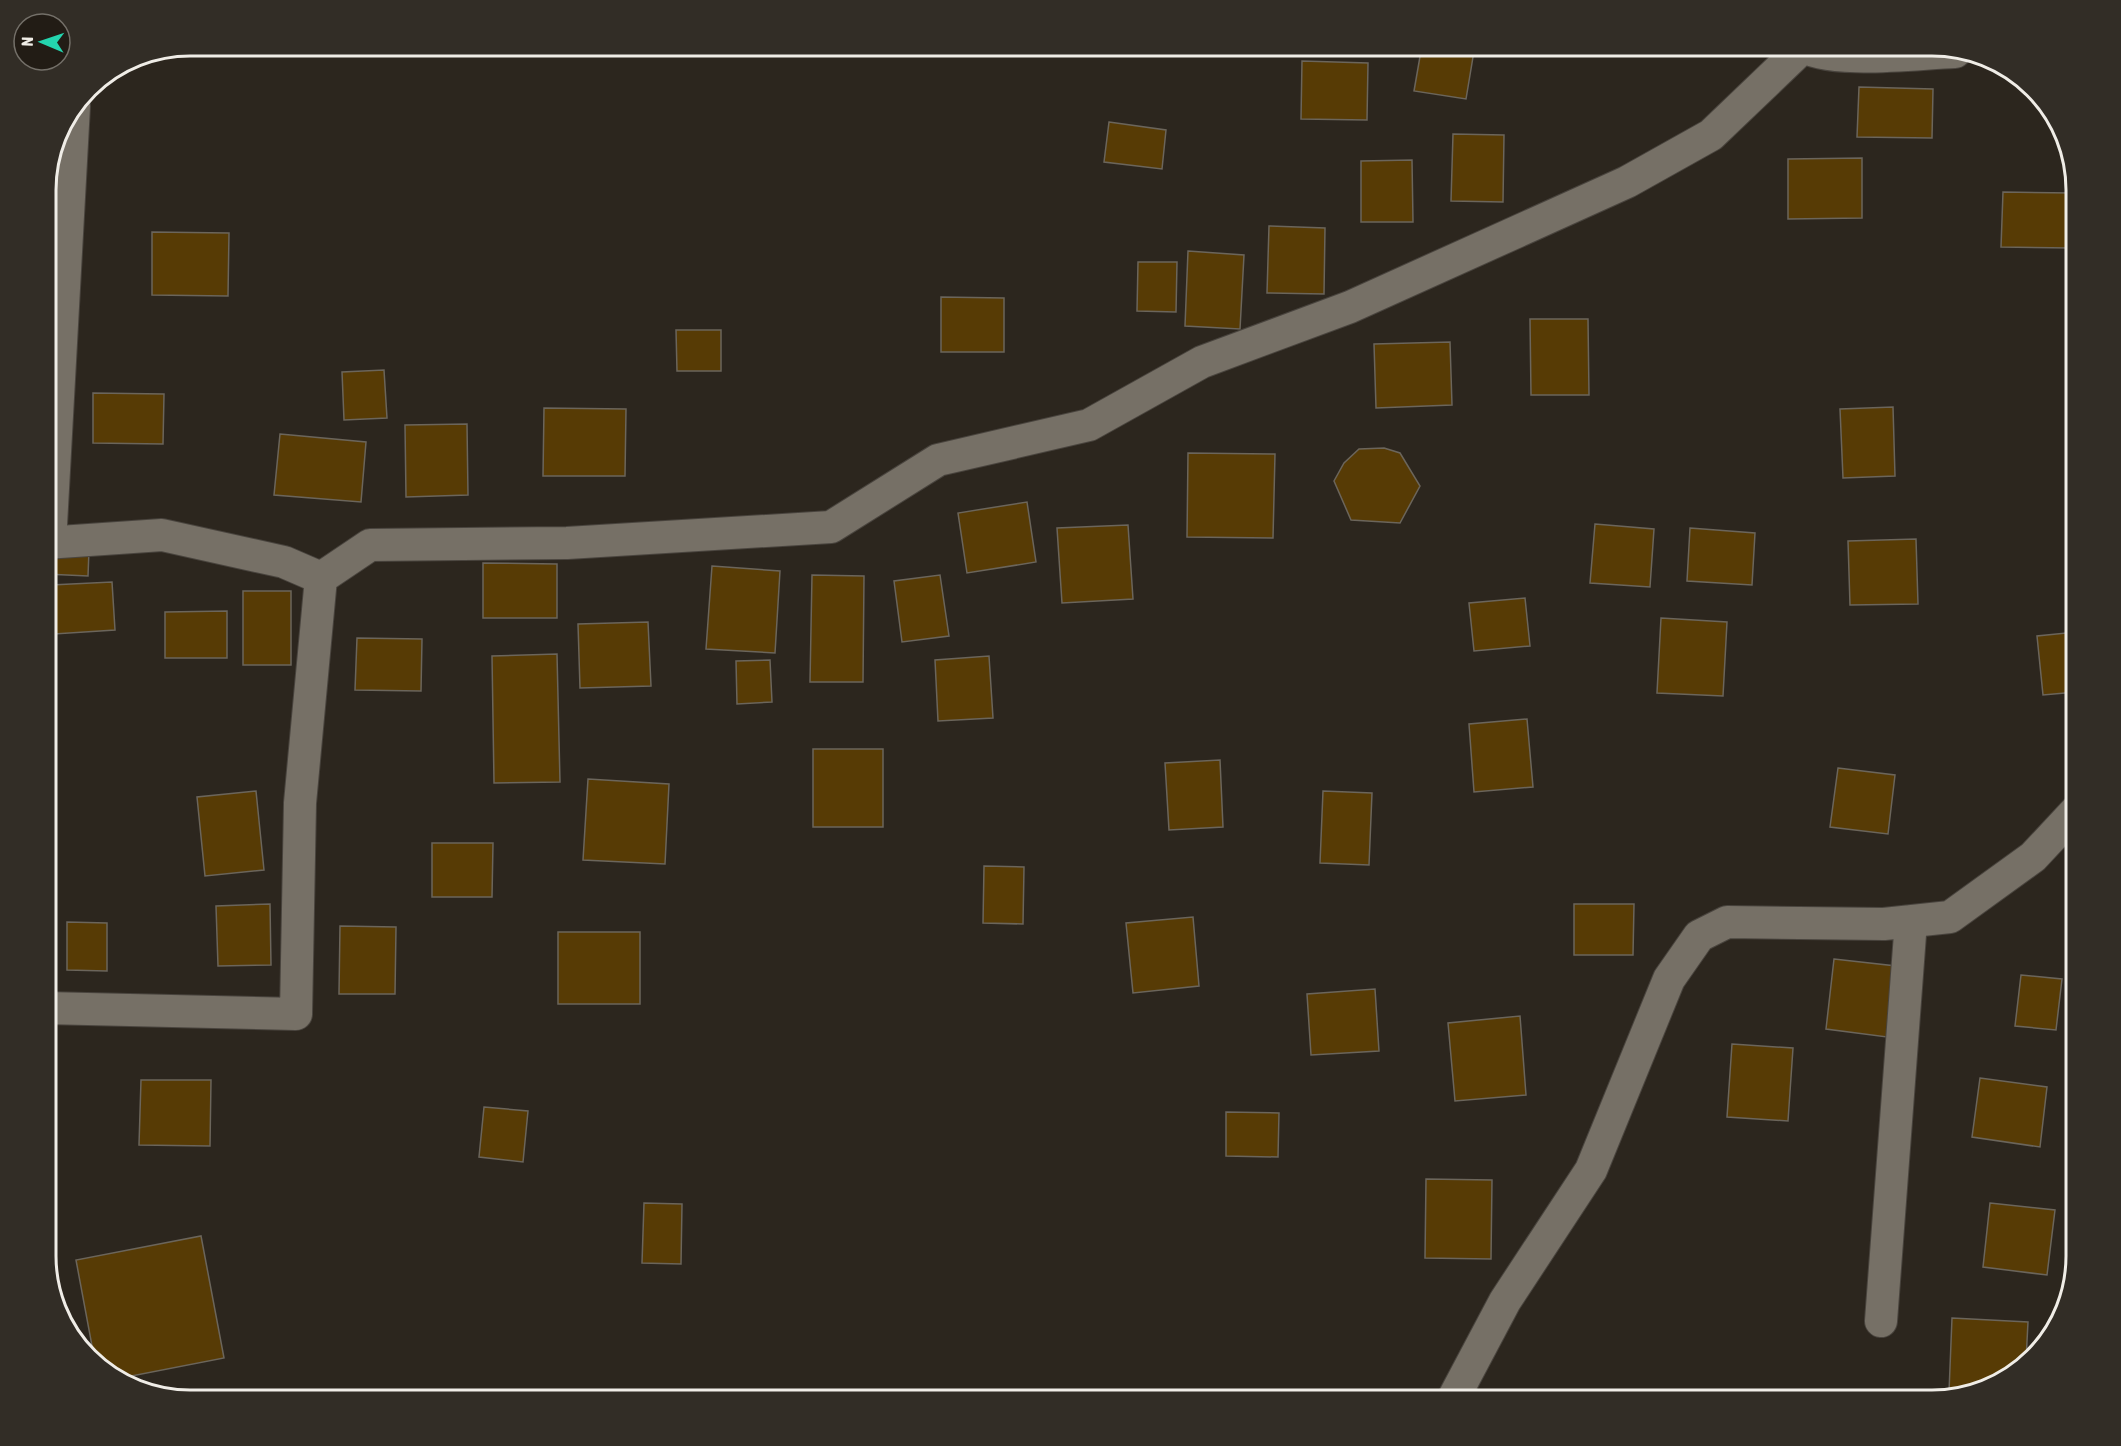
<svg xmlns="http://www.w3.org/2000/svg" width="2121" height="1446" font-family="'Asap Condensed',sans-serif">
<rect width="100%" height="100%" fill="#2c261e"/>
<path fill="#573b05" stroke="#6b655b" stroke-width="1.5" d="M1422,45H1475L1466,99L1414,91Z
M1302,61L1368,63L1367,120L1301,119Z
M1859,87L1933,89L1932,138L1857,137Z
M1109,122L1166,130L1162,169L1104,162Z
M1453,134L1504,135L1503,202L1451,201Z
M1862,158V218L1788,219V159Z
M1412,160L1413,222H1361V161Z
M2003,192L2072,193L2071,248L2001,247Z
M1269,226L1325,228L1324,294L1267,293Z
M152,232L229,233L228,296L152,295Z
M45,241L55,244L45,282Z
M1188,251L1244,255L1240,329L1185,326Z
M1138,262H1177L1176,312L1137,311Z
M941,297L1004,298V352H941Z
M1530,319H1588L1589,395H1531Z
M676,330H721V371H677Z
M1450,342L1452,405L1376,408L1374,344Z
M384,370L387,418L344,420L342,372Z
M93,393L164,394L163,444L93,443Z
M1893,407L1895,476L1843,478L1840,409Z
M544,408L626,409L625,476H543Z
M467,424L468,495L406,497L405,425Z
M280,434L366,442L361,502L274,495Z
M1384,448L1400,453L1420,486L1400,523L1351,520L1334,481L1344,463L1359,449Z
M1188,453L1275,454L1273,538L1187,537Z
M1027,502L1036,562L967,573L958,513Z
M1595,524L1654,529L1650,587L1590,583Z
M1128,525L1133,599L1062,603L1057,528Z
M1690,528L1755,533L1752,585L1687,581Z
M1916,539L1918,604L1850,605L1848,541Z
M45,548L89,550L88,576L45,574Z
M483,563L557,564V618H483Z
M712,566L780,571L775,653L706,649Z
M812,575L864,576L863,682H810Z
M940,575L949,636L902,642L894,581Z
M112,582L115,630L54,634L51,585Z
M243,591H291V665H243Z
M1525,598L1530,646L1474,651L1469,603Z
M227,611V658H165V612Z
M1661,618L1727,622L1723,696L1657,693Z
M648,622L651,686L580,688L578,624Z
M2076,632V692L2043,695L2037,636Z
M357,638L422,639L421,691L355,690Z
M557,654L560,782L494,783L492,656Z
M989,656L993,718L938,721L935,660Z
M770,660L772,702L737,704L736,661Z
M1527,719L1533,787L1474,792L1469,724Z
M813,749H883V827H813Z
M1220,760L1223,827L1169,830L1165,763Z
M1838,768L1895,775L1888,834L1830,827Z
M588,779L669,784L665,864L583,860Z
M256,791L264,870L205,876L197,797Z
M1323,791L1372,793L1369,865L1320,863Z
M432,843H493L492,897H432Z
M984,866L1024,867L1023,924L983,923Z
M270,904L271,965L218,966L216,906Z
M1574,904H1634L1633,955H1574Z
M1193,917L1199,986L1133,993L1126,923Z
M67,922L107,923V971L67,970Z
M340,926L396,927L395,994H339Z
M558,932H640V1004H558Z
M1834,959L1896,966L1887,1037L1826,1029Z
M2021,975L2062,979L2056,1030L2015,1026Z
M1375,989L1379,1051L1311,1055L1307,994Z
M1520,1016L1526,1095L1455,1101L1448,1023Z
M1732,1044L1793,1048L1788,1121L1727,1117Z
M1980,1078L2047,1087L2040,1147L1972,1137Z
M141,1080H211L210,1146L139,1145Z
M484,1107L528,1111L523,1162L479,1157Z
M1226,1112L1279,1113L1278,1157L1226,1156Z
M1426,1179L1492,1180L1491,1259L1425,1258Z
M644,1203L682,1204L681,1264L642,1263Z
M1990,1203L2055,1210L2047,1275L1983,1267Z
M201,1236L224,1358L116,1379L109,1377L95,1362L76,1260Z
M1952,1318L2028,1322L2026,1361L2004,1382L1964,1393L1949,1392Z"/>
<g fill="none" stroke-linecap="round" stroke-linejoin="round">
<defs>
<path id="street" d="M1800,45C1830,65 1918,53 1955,52
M45,543L162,535L284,562L321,578L370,545L567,543L831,527L938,460L1089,425L1202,362L1350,307L1627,182L1711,135L1803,47
M50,543L74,106
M45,1008L296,1014L300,803L321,578
M1881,1321L1911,921
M1452,1401L1505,1301L1591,1170L1669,979L1699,936L1727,922L1884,924L1950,917L2033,857L2076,811"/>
</defs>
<use href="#street" stroke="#49443e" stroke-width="34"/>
<use href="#street" stroke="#767066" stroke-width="32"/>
</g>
<path d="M0 0H2121V1446H0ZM190 56H1932A134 134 0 0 1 2066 190V1256A134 134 0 0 1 1932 1390H190A134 134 0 0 1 56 1256V190A134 134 0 0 1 190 56Z" fill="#322d26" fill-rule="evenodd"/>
<path fill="none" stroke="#f0ede7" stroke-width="3" d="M190 56H1932A134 134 0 0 1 2066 190V1256A134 134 0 0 1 1932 1390H190A134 134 0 0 1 56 1256V190A134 134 0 0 1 190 56Z"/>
<g transform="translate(42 42) rotate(272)"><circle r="28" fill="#221c15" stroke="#747069" stroke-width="1.5"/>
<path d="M0-4.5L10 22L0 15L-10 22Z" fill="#24d5ae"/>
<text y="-9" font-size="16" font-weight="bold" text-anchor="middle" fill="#f0ede7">N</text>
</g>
</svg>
